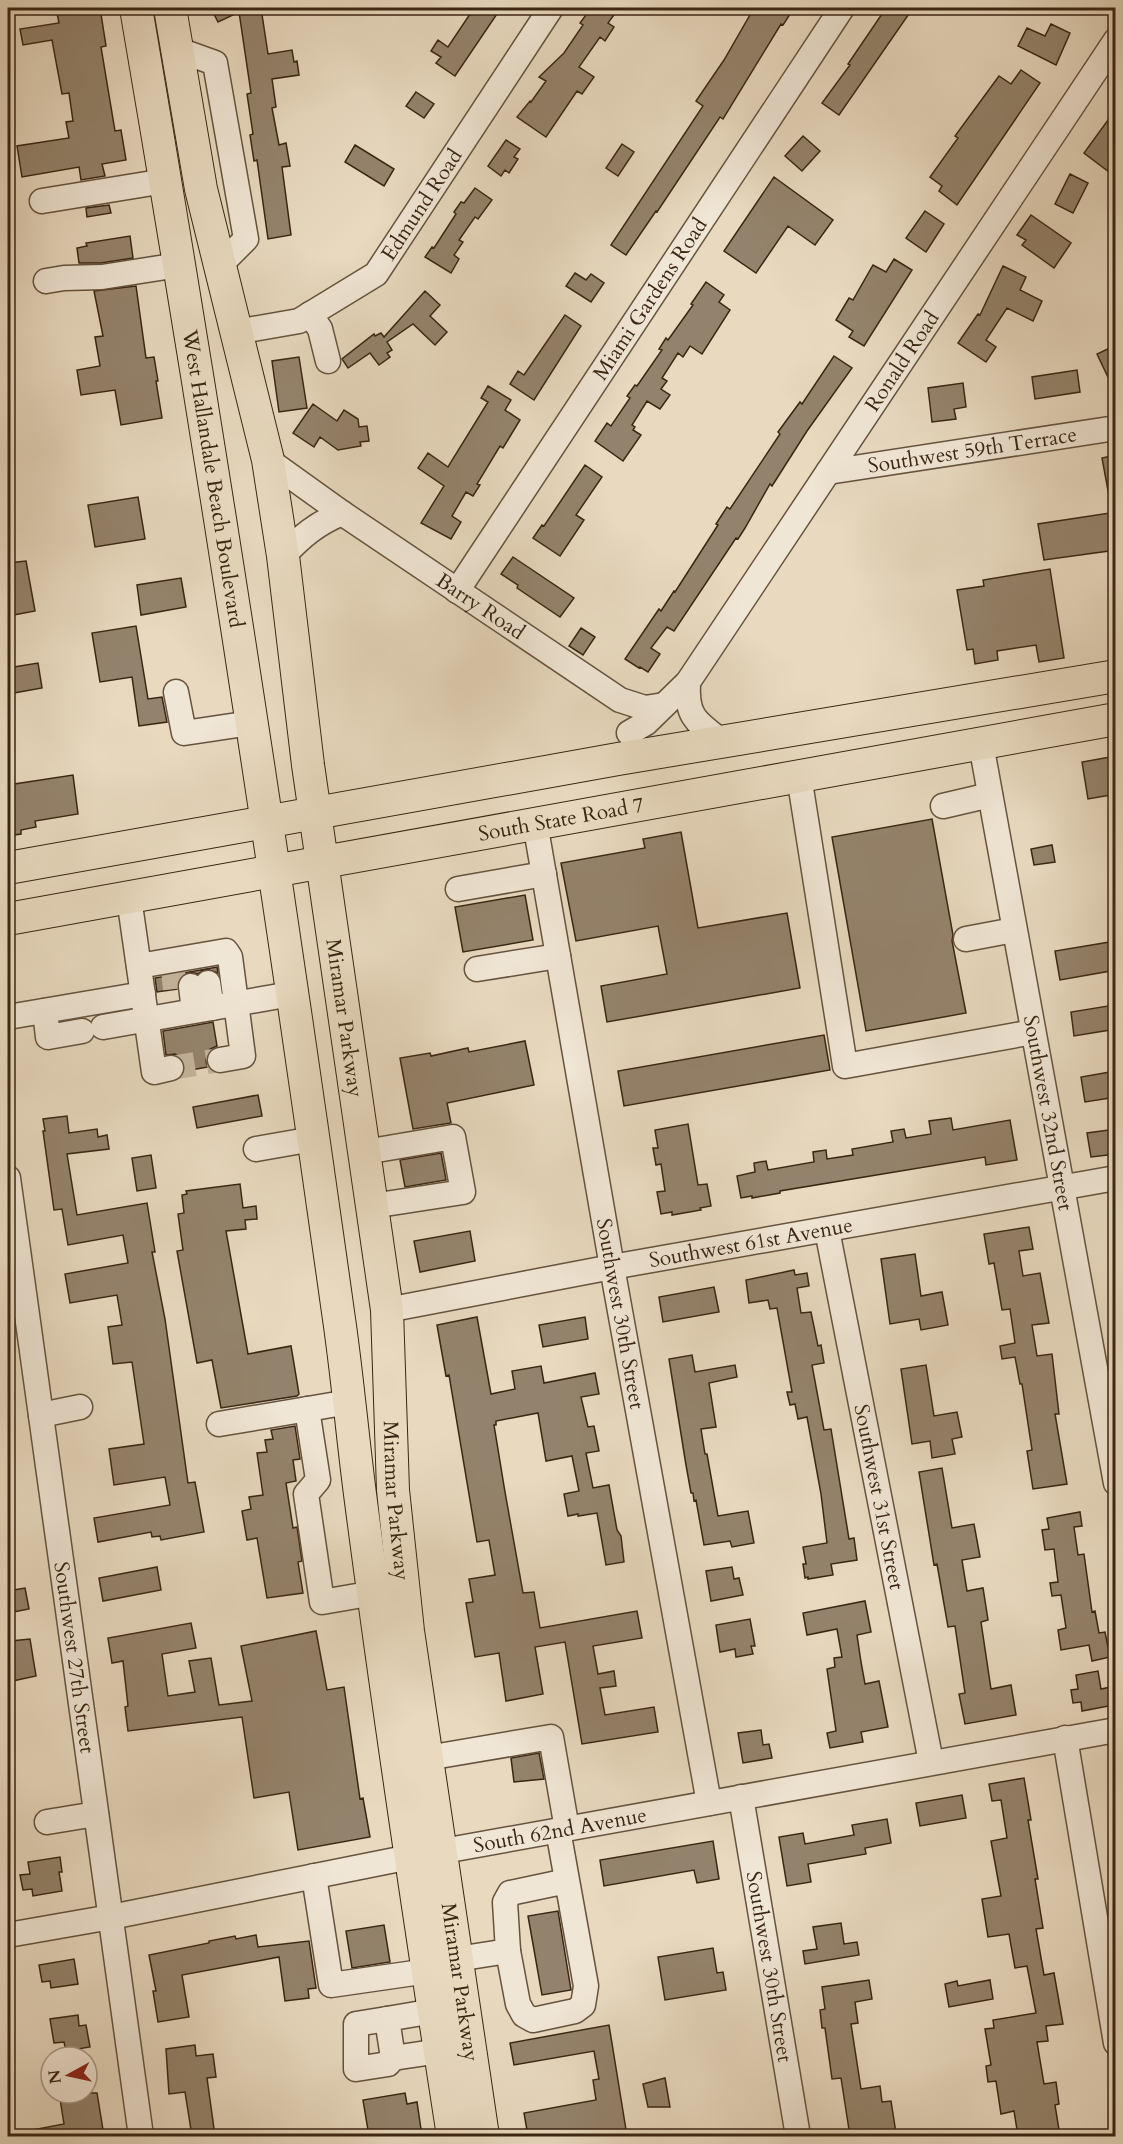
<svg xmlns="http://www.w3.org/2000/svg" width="1123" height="2144" font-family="Cardo,serif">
<rect width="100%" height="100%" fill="#e8d9bf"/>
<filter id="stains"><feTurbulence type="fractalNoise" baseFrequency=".00333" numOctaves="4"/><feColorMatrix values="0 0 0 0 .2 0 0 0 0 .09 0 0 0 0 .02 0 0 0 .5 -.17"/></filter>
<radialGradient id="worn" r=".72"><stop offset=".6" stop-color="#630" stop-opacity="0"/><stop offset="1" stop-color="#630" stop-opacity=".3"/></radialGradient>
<path fill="#94836c" stroke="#3a2613" stroke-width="1.5" d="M56,8H100L106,46L101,47L115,131L121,130L126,160L102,164L105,176L81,180L79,167L22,177L17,146L69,138L66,122L73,121L69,93L62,94L52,40L23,45L20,29L59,23Z
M211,8H261L268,54L292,50L294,62L297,61L299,75L272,79L276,107L272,108L279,145L286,143L290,166L282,167L291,235L268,239L257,160L254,161L250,135L253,134L247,94L251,93L239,12L218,22Z
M474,8H501L455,76L436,63L441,57L431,51L438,40L448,47Z
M591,8H619L608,23L614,27L605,41L600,37L579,67L594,77L582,94L577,91L546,137L517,117L530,101L531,102L546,81L539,77L564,53L583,25L580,23Z
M754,8H794L783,25L781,24L723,119L720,117L657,212L656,211L626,255L611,245L703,106L696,101L724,60Z
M886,8H913L839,115L822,103L850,65L848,64Z
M1051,24L1070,33L1056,65L1018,46L1027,28L1045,36Z
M1021,70L1040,83L957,205L939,191L942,186L930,177L958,138L955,136L999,76L1011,84Z
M416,92L434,104L424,118L406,106Z
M1116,109V163L1109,172L1084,153Z
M803,136L820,151L802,171L785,156Z
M506,140L520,149L514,157L518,159L509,173L505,170L501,176L488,166Z
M622,144L634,152L618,176L606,168Z
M355,145L394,169L384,186L345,162Z
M1070,174L1088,183L1073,213L1055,204Z
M774,177L833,220L815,245L788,226L756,273L724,251Z
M475,188L492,200L478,219L475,217L459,240L463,242L454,255L459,259L451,273L425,257L432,247L434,248L456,214L454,212L461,202L464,203Z
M109,205L111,213L87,217L86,208Z
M925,211L944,224L926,252L906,238Z
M1031,215L1071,243L1054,268L1022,245L1026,240L1017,235Z
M130,236L133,258L101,263H79L77,248L87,246L86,243Z
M894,259L912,270L864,346L849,337L853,331L836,320L849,298L853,300L873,265L886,272Z
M1003,266L1026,277L1020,290L1042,301L1033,321L1007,308L986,340L996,347L986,362L958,343L978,314L980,315Z
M575,273L586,280L591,274L604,283L591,302L566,286Z
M706,282L724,295L719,302L730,310L702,354L690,346L683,357L678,353L662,378L667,381L661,389L670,395L660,409L647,401L632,425L635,427L633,430L641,435L623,461L595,441L607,423L611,426L630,398L627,396L635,385L637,386L662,350L659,349L666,338L668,340L693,305L691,304Z
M136,286L146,358L154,357L158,381H156L162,418L121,425L115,390L81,395L77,370L100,366L95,337L103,336L94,291Z
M425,291L440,305L430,316L447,332L435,345L413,324L387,342L392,350L387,353L390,357L379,365L370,353L348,368L342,359L374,334L375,336L381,333L384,337Z
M565,315L581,326L534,400L510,384L518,371L524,375Z
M1116,345V394L1097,354Z
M834,356L852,368L807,431L772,486L770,484L745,528L738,539L736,538L674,631L667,627L651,648L660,654L648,672L640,667L639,668L625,659L659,609L661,611L674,591L675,592L718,525L716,524L727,507L730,509L780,434L778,432L800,402L802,404Z
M299,357L307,408L279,412L272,361Z
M1077,370L1080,392L1035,399L1032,377Z
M963,383L966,407L954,409L956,419L932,422L928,388Z
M488,386L511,400L505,410L520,420L503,448L500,446L477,484L480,485L473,496L466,492L452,516L461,522L451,539L421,523L444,486L418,468L428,453L448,467L488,402L481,398Z
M313,404L337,421L344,410L358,419L359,427L367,426L369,441L360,442L361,446L338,450L320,437L314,447L293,433Z
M1116,455V496H1109L1102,458Z
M585,465L602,477L576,515L584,520L560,556L533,538L542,525L544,526Z
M138,497L145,539L95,547L88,505Z
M1116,512V550L1044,560L1038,524Z
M513,557L574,598L560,617L517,588L518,585L501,574Z
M26,561L35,611L8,616V563Z
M1050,569L1064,658L1039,662L1036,645L997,651L998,660L975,664L973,649L967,650L957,590L984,586L983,580Z
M181,578L186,607L141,615L137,585Z
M136,626L148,699L162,697L167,722L139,726L132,677L100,682L92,633Z
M581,628L595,637L583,655L569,646Z
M38,663L42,688L8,694V668Z
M1116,756V794L1088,799L1082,762Z
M73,775L78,814L35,821L36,827L21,830V834L8,836V785Z
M932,819L953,935L952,941L966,1013L866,1031L832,837Z
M681,832L698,928L787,913L800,988L607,1022L601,986L667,974L658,926L576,941L561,863L645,848L643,839Z
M1052,845L1055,862L1034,865L1031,849Z
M525,895L533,940L463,952L455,907Z
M1116,941V970L1060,980L1055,951Z
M217,967L218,973L206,969L198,974L190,972L183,974L178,980L177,989L157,992L155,978Z
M1114,1005L1116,1029L1074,1036L1071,1012Z
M213,1022L217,1046L210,1049L207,1055L206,1062L208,1067L185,1071V1064L181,1058L175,1054L166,1055L163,1031Z
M824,1035L830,1070L624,1106L618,1071Z
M525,1041L534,1085L447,1103L451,1123L413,1129L400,1058L430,1053L431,1056L468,1048L469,1052Z
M1116,1071V1097L1085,1102L1081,1077Z
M258,1095L262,1116L197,1128L193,1107Z
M67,1116L69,1133L97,1129L98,1137L107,1135L109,1149L67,1154L77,1215L147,1203L155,1252H152L165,1319L188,1483L195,1482L204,1532L161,1540L160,1536L152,1537L151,1532L98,1542L94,1518L170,1505L165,1477L114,1485L109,1449L144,1444L132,1362L113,1364L108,1327L122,1325L117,1295L70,1303L65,1274L128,1263L123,1235L68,1245L62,1209L54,1210L43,1131H45L43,1119Z
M951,1118L953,1130L1010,1120L1017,1160L986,1165L985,1157L780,1191V1193L752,1198V1196L741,1198L737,1176L755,1172L754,1163L766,1161L768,1170L814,1162L813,1152L826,1150L827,1159L853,1155L852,1149L893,1142L891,1131L904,1129L906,1138L931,1134L929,1121Z
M688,1124L698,1185L707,1184L711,1206L700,1208L701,1210L672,1215V1212L661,1214L657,1192L665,1191L661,1164L656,1165L653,1148H658L655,1130Z
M1116,1129V1154L1091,1157L1087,1133Z
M441,1153L446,1180L405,1187L400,1160Z
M151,1155L156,1188L137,1191L132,1158Z
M240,1184L243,1208L256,1206L257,1219L245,1220L246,1229L226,1231L248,1354L291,1346L299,1394L297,1396L221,1408L212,1360L197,1363L177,1251L183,1250L178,1214L184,1213L182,1195L187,1194L186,1191Z
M1029,1227L1033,1249L1019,1251L1023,1276L1040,1273L1049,1323L1032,1325L1037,1356L1052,1354L1059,1414H1055L1067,1484L1033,1489L1027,1451L1032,1450L1022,1384H1020L1015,1357L1002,1359L1000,1346L1015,1343L1010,1309L1002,1310L994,1263L989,1264L984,1234Z
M470,1231L475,1261L420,1272L414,1241Z
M915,1254L921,1296L942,1292L948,1325L921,1330L919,1319L890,1324L881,1259Z
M794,1270L795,1275L807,1273L809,1286L797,1288L801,1313L811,1312L818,1346L821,1345L824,1363L812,1365L824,1430L831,1429L849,1539L854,1538L857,1560L831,1564L833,1575L808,1579V1577L805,1578L803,1564H806L803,1547L827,1543L821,1494L807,1417L798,1419L795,1404L790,1405L787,1392H792L777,1308L770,1309L768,1300L749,1303L746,1280Z
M714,1287L719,1312L663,1322L659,1297Z
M477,1317L491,1394L515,1389L512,1371L541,1366L544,1383L595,1373L599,1394L581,1397L588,1427L594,1426L599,1451L586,1453L593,1488L609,1485L617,1530L621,1536L624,1562L606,1565L597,1513L578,1516V1514L568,1516L564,1494L579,1491L572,1456L546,1461L538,1413L496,1421V1425H494L505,1492L523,1593L534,1592L540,1628L637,1611L642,1638L593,1646L598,1674L614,1671L616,1686L600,1688L605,1715L654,1707L658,1732L582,1744L565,1642L535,1647L543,1694L506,1701L499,1653L475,1657L466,1603L473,1602L469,1579L495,1575L489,1540L477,1542L449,1375L446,1376L437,1325Z
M585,1317L588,1339L543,1347L539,1325Z
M692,1355L695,1372L735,1365L737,1377L709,1383L716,1427L701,1429L705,1454H707L718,1516L748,1511L754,1543L732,1547L730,1541L704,1545L696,1500L694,1501L693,1493H691L686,1465L669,1359Z
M926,1365L934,1416L957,1412L962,1437L952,1439L955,1454L932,1458L930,1441L912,1444L901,1369Z
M295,1426L300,1459L293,1460L296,1481L286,1483L293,1528L297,1527L302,1561L298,1562L303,1593L267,1598L257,1538L247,1540L242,1511L251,1509L249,1497L263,1495L257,1453L267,1452L265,1440L273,1439L271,1430Z
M942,1468L952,1528L974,1524L980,1557L962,1560L967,1591L983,1588L988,1620L981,1622L991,1689L1011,1685L1016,1715L965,1724L959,1694L965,1693L955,1626L948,1627L937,1564L934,1565L919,1472Z
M1080,1512L1082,1526L1074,1527L1078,1555L1084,1554L1092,1612L1095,1611L1099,1633L1105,1632L1110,1657L1092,1661L1089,1645L1061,1650L1058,1630L1066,1628L1061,1595L1052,1596L1050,1583L1058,1582L1054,1549L1045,1550L1042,1530L1049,1529L1047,1518Z
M157,1567L161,1590L103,1601L99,1578Z
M732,1567L734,1579L739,1578L743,1595L711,1601L706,1571Z
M25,1588L29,1609L8,1613V1591Z
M865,1601L871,1632L857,1635L861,1662L865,1684L879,1681L888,1727L861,1732L863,1742L830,1748L827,1733L836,1731L827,1669L835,1667L834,1658L842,1657L837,1629L807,1635L803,1613Z
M750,1619L755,1646H751L753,1654L736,1657L735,1649L720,1652L716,1625Z
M191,1623L196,1648L162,1654L168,1696L195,1692L189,1661L211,1658L219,1705L252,1701L241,1646L316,1631L327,1690L344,1687L360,1799L363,1798L370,1837L298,1850L289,1792L254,1798L242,1717L128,1731L125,1707L128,1706L123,1661L112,1663L108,1638Z
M30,1639L36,1676L8,1682V1655L14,1654L11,1641Z
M1098,1671L1101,1689L1111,1687L1114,1705L1082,1711L1081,1702L1073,1703L1071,1690L1078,1689L1076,1675Z
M761,1730L763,1745L769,1744L772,1758L743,1763L738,1733Z
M539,1753L544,1779L514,1782L511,1758Z
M1024,1778L1031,1820H1028L1038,1879H1035L1043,1928L1036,1929L1044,1975L1054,1973L1063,2024L1046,2026L1048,2041L1037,2042L1044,2084L1056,2082L1059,2104L1055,2105L1060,2136H1018L1014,2111L1001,2114L996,2081L988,2082L986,2066L991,2065L985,2029L994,2028L993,2020L1036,2013L1027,1966L1015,1968L1009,1934L988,1937L982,1899L1001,1896L991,1841L1007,1838L1001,1800L992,1801L989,1784Z
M962,1795L966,1818L920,1826L916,1803Z
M887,1819L891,1843L865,1848L866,1854L808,1864L811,1882L787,1886L779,1837L803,1833L805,1844L854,1835L852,1825Z
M713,1841L719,1879L697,1883L694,1870L604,1886L600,1860Z
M60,1857L62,1872H59L62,1891L33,1896L32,1889L23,1890L20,1875L30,1874L28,1862Z
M558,1911L571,1990L542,1995L528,1916Z
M841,1923L844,1944L857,1942L859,1955L805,1964L803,1951L817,1949L813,1927Z
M384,1925L390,1962L352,1968L346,1931Z
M256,1935L258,1947L309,1941L316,1988L308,1989L309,1998L285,2001L279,1957L182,1975L189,2017L158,2022L153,1991H156L149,1955L209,1943V1941L235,1936L236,1939Z
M713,1948L717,1973L723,1972L726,1990L665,2000L658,1957Z
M74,1959L78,1984L51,1988L50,1981L42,1982L39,1965Z
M869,1980L872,1999L855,2002L858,2023L851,2024L861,2089L880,2086L882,2102L891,2101L896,2133L872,2136H850L841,2078L832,2079L825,2028H822L820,2010L825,2009L822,1987Z
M990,1980L993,1999L949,2007L945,1984L957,1981L958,1986Z
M78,2015L79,2026L86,2025L90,2047L66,2051L64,2042L54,2043L50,2019Z
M609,2025L627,2136H528L524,2113L596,2100L593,2080L599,2079L594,2051L514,2065L510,2043Z
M195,2045L196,2056L213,2054L216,2077L207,2078L215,2136H192L185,2092L169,2094L166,2049Z
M665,2078L670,2107H648L643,2084Z
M59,2093H97L104,2136H33L32,2130L64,2124Z
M405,2093L407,2104L417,2102L422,2136H369L363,2100Z"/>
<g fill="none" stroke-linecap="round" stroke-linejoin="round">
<path stroke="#c5b59d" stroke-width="24" stroke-dasharray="24 12" stroke-linecap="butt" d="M173,970L175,989
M171,1068L220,1060"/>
<defs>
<g id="minor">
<path d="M176,49L215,63L246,239L219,266"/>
<path d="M42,201L165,181"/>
<path d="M46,281L64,278L102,277L179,265"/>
<path d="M310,314L320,329L328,361"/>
<path id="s1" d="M236,332L299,321L376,274L551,8"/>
<path id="s2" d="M268,460L342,513L620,700L645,708L664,705"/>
<path id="s3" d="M828,472L1116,428"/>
<path d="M283,556C302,536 316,524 342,513"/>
<path id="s4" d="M457,591L842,8"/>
<path d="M688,682C686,716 695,721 721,741"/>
<path d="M176,692L184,733L251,723"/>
<path id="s5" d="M629,733L646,723L688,682L1116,40"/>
<path id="s6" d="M981,744L1116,1483"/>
<path d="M799,776L845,1066L1033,1032"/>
<path d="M943,806L990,795"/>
<path id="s7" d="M535,823L612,1267L709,1803"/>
<path d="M458,889L544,874"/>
<path d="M129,898L154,1072L171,1068"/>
<path d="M966,939L1014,930"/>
<path d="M139,966L226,951L230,957L243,1056L220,1060"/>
<path d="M477,969L558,956"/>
<path d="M208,983L212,1008"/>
<path d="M191,986L194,1010"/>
<path d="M45,1011L48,1037L82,1031"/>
<path d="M8,1017L143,994"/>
<path d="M103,1027L291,994"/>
<path d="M256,1149L313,1139"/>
<path d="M365,1152L453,1137L463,1192L372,1206"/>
<path id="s8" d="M8,1178L141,2136"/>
<path id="s9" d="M827,1230L931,1762"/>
<path id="s10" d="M387,1310L612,1267L1116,1178"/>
<path d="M307,1409L318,1480L306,1494L322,1602L374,1593"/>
<path d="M41,1415L80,1407"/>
<path d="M219,1424L349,1402"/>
<path d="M1065,1738L1116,2043"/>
<path d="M427,1758L551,1737L567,1829"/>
<path id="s11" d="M741,1797L798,2136"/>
<path d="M47,1822L96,1814"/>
<path d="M558,1830L586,1986L583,2005L575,2011L533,2020L524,2015L518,2004L508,1951L505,1902L510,1893L567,1881"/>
<path d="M314,1876L331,1985L428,1971"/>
<path id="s12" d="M8,1935L111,1917L410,1857L1116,1730"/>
<path d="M457,1959L508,1951"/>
<path d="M434,2011L387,2019L393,2058L440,2051"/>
<path d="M387,2019L356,2024V2069L388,2064L393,2058"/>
</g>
<g id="major">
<path id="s13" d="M136,8C210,441 277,876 338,1312C347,1372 352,1433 360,1494C388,1709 420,1923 453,2136"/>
<path id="s14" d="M170,8L201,189L268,460L283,556L308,765L387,1310L393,1490L408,1631L483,2136"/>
<path d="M8,868L618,759L1116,676"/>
<path id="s15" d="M8,919L1116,719"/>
</g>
</defs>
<use href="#minor" stroke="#66533e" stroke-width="27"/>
<use href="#major" stroke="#3a2613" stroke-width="34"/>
<use href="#minor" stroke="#f0e6d5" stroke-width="24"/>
<use href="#major" stroke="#e8d9bf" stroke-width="32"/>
</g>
<g text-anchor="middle" stroke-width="4.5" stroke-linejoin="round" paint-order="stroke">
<g font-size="21" fill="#3a2613" stroke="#f0e6d5">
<text dy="7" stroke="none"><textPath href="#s1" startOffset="237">Edmund Road</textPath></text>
<text dy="7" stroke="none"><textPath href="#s4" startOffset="350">Miami Gardens Road</textPath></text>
<text dy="7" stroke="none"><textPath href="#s5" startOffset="464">Ronald Road</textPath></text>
<text dy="7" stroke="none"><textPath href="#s3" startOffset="146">Southwest 59th Terrace</textPath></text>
<text dy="7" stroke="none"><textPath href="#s13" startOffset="477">West Hallandale Beach Boulevard</textPath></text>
<text dy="7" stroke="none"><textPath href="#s2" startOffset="258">Barry Road</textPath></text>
<text dy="7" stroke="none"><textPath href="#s15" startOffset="562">South State Road 7</textPath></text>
<text dy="7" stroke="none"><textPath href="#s14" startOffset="1026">Miramar Parkway</textPath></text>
<text dy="7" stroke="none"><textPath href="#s6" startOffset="375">Southwest 32nd Street</textPath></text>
<text dy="7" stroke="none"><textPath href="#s10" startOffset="370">Southwest 61st Avenue</textPath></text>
<text dy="7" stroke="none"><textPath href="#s7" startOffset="498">Southwest 30th Street</textPath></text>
<text dy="7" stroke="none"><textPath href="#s9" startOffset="272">Southwest 31st Street</textPath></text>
<text dy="7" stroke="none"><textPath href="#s14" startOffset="1512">Miramar Parkway</textPath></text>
<text dy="7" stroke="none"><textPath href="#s8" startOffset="484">Southwest 27th Street</textPath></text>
<text dy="7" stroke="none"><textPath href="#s12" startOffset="562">South 62nd Avenue</textPath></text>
<text dy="7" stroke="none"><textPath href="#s11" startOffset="172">Southwest 30th Street</textPath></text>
<text dy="7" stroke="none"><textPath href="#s14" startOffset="1998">Miramar Parkway</textPath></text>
</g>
</g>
<rect width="1123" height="2144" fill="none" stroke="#e8d9bf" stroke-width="30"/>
<rect x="9" y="9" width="1105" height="2126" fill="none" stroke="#3a2613" stroke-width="3"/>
<rect x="15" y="15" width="1093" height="2114" fill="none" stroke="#3a2613" stroke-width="1.5"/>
<g transform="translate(69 2075) rotate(262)"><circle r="28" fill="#f0e6d5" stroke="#a79987" stroke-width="1.5"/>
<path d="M0-4.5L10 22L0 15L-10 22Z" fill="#8f2418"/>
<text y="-9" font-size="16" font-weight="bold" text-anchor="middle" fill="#3a2613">N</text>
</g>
<rect width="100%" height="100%" filter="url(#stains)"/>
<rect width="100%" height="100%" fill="url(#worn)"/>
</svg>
